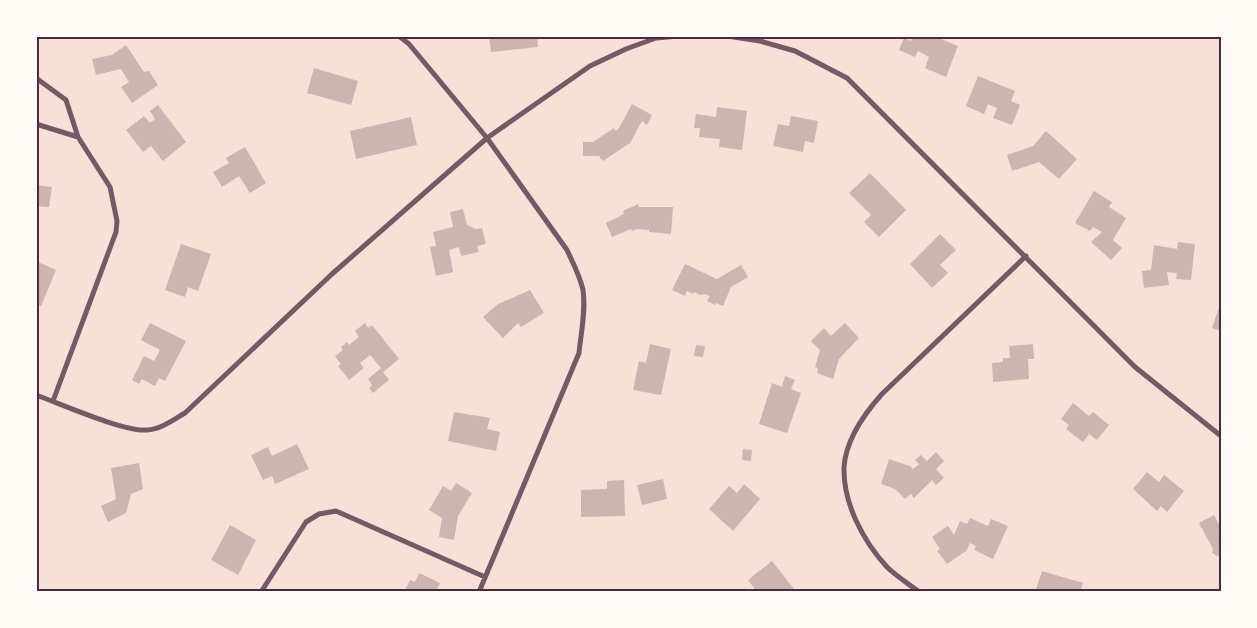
<svg xmlns="http://www.w3.org/2000/svg" width="1257" height="628" font-family="Raleway,sans-serif">
<rect width="100%" height="100%" fill="#f7e1d7"/>
<path fill="#ccb4b1" d="M489,36H537L538,47L491,52Z
M913,36H934L958,46L946,77L925,68L929,57L918,51L915,57L899,50L904,38L911,41Z
M126,45L144,72L149,71L158,85L132,103L121,87L129,82L121,69L96,75L92,59L112,55Z
M314,68L358,81L351,105L307,93Z
M978,76L1015,91L1011,101L1020,105L1012,125L993,118L997,108L988,104L984,114L966,106Z
M632,104L652,115L647,125L642,121L630,143L603,161L599,156H583V142H593L614,128L615,131L619,128Z
M158,105L186,142L163,161L151,146L143,152L126,130L144,116L150,123L155,119L150,111Z
M717,107L747,111L742,150L719,147L720,139L699,137L700,128H694L696,114L716,117Z
M791,116L818,121L814,143L805,141L803,152L773,146L778,124L789,126Z
M411,117L417,145L356,159L350,131Z
M1046,131L1077,159L1059,179L1039,162L1012,171L1007,155L1033,146Z
M245,147L266,183L250,193L239,176L222,187L213,172L229,163L226,158Z
M870,173L906,210L879,237L864,222L871,215L849,193Z
M36,185L52,187L49,207L36,206Z
M1094,191L1112,202L1109,207L1126,218L1113,240L1122,248L1111,260L1091,242L1102,232L1093,227L1090,231L1075,223Z
M638,204L639,207H673L671,234L649,232V230L637,229L632,231L631,229L612,237L606,223L624,214L623,211Z
M463,209L467,225L476,229L482,228L486,244L477,246L479,252L461,256L459,247L449,250L453,272L436,276L430,247L436,246L433,232L453,227L450,212Z
M940,234L956,250L940,265L948,273L932,288L910,264Z
M1178,242L1195,244L1191,280L1176,279L1177,273L1167,272L1169,285L1144,288L1142,271L1151,270L1154,245L1177,249Z
M181,244L211,254L198,291L188,287L185,297L165,290Z
M36,261L56,270L41,306L36,304Z
M685,264L717,279L741,265L748,277L731,287L723,306L716,303L715,305L707,301L710,296L705,294L700,295L694,292L693,294L687,291L685,296L672,290Z
M530,290L544,313L521,327L518,323L503,338L483,317L498,304Z
M1221,302V331L1212,328Z
M150,323L186,341L165,381L159,378L155,386L142,379L139,384L132,380L144,356L154,361L160,350L141,340Z
M365,323L368,328L372,325L399,359L383,372L389,380L373,393L369,388L372,385L368,379L381,368L370,355L360,363L364,368L349,380L338,366L341,364L335,356L343,350L341,347L347,342L349,345L359,337L355,331Z
M845,323L859,338L839,359L833,379L817,373L818,368L815,367L820,350L811,341L824,328L831,336Z
M650,344L671,349L661,395L633,390L639,361L646,363Z
M1033,344L1034,359H1028L1029,379L993,382L992,363L1003,362V358H1010L1009,346Z
M696,345L705,346L703,357L694,356Z
M785,376L795,380L791,389L801,393L787,433L759,424L772,383L782,387Z
M1073,403L1089,416L1093,412L1109,425L1097,440L1089,434L1083,442L1066,429L1069,425L1061,419Z
M454,412L490,418L487,429L500,432L496,451L448,441Z
M297,444L309,469L275,484L272,476L263,480L251,455L268,447L272,456Z
M743,449L752,450L751,461L742,460Z
M936,452L944,461L936,469L944,478L936,485L932,480L914,498L911,494L905,499L895,489L881,484L889,459L910,466L913,469L919,464L915,460L921,455L927,461Z
M139,463L143,489L131,494L126,513L108,522L101,506L116,499L111,468Z
M1147,472L1159,482L1164,475L1184,491L1167,512L1161,506L1157,511L1133,489Z
M663,479L667,499L642,505L637,485Z
M624,480L625,516L581,517V490L607,489V481Z
M456,483L472,493L458,516L454,540L439,537L442,518L429,510L443,486L451,491Z
M744,484L760,499L733,531L709,509L729,486L737,493Z
M1214,515L1221,528V558L1212,553L1213,549L1199,523Z
M970,518L988,526L991,519L1008,526L993,559L974,550L976,546L970,543L966,551L947,564L937,551L940,549L932,537L948,526L954,535L960,521L967,524Z
M230,525L256,540L238,575L211,560Z
M772,561L794,589L791,592H757L748,580Z
M1042,571L1083,583L1080,592H1035Z
M419,573L440,583L436,592H404L410,580L415,582Z"/>
<g fill="none" stroke-linecap="round" stroke-linejoin="round">
<path stroke="#755966" stroke-width="5" d="M399,36L409,44L487,138L567,250C573,263 580,276 583,290C586,310 581,333 579,353L479,592
M727,36L760,41L795,51L847,78L1135,367L1221,436
M36,78L66,100L78,137L110,187L117,221L116,232L53,401
M36,124L78,137
M36,395C61,404 124,432 147,430C161,429 173,420 185,413L332,274L487,138L590,66L626,49L656,38L679,36
M261,592L306,522L319,514L336,511L485,577
M919,592C909,584 896,576 887,567C863,541 843,503 844,467C846,439 864,414 882,394L1026,256"/>
</g>
<rect width="1257" height="628" fill="none" stroke="#fffaf5" stroke-width="75"/>
<rect x="38" y="38" width="1182" height="552" fill="none" stroke="#4a2c40" stroke-width="2"/>
</svg>
